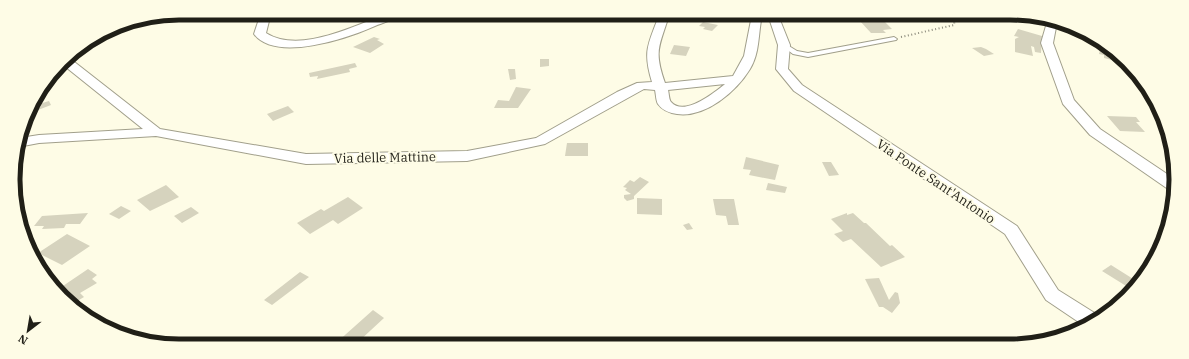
<svg xmlns="http://www.w3.org/2000/svg" width="1189" height="359" font-family="'IBM Plex Serif',serif">
<rect width="100%" height="100%" fill="#fefce6"/>
<path fill="#d6d3be" d="M416,14H421L413,21L407,20Z
M703,15H707L713,16L711,19L707,18L705,21H701Z
M871,16H886L888,18H881L892,29L883,30L886,33H871L860,21L873,20L871,18H873Z
M703,22L718,25L712,31L703,29L705,27L699,26Z
M1018,29L1042,36L1041,53L1035,52L1034,47L1031,46L1033,56L1015,52V39L1019,37L1014,36Z
M374,37L380,39L377,40L384,44L370,53L353,47Z
M674,45L690,47L686,56L670,54Z
M1101,45L1108,47L1124,63L1104,58V55L1099,54Z
M981,47L986,49L994,54L984,56L972,48Z
M540,59H549V66L540,67Z
M355,63L357,67L349,69L350,72L317,79L318,76L310,77L309,73Z
M508,69H515L516,79L510,80Z
M516,87L531,89L518,108H494L498,100L509,101Z
M49,101L51,105L38,110L36,105Z
M288,106L294,112L273,121L267,114Z
M1107,116L1136,117L1140,122H1136L1145,132L1120,131Z
M567,143H588V156H565Z
M746,157L779,165L775,180L749,175L751,170L743,169Z
M822,162H831L839,175L829,176Z
M640,177L649,182L634,196V199L627,201L624,198V195L631,194L625,190L627,188L623,187L630,180L634,182Z
M768,183L787,187L785,193L766,190Z
M166,185L179,197L150,211L137,200Z
M348,197L363,208L338,224L333,220L310,234L297,223L321,209L324,211Z
M637,198L662,199V215L637,214Z
M713,199H734L739,225H728L726,216L716,215Z
M121,206L131,211L119,219L109,214Z
M191,207L199,213L182,223L174,216Z
M88,213L80,224H66L64,228L42,229L44,226H34L42,216Z
M847,213V215L853,213L864,223H866L890,246L892,245L905,257L881,267L851,239L843,242L834,234L843,231L831,219Z
M689,223L693,229L687,230L683,225Z
M67,234L90,246L62,265L38,253Z
M1111,265L1138,282L1131,289L1102,271Z
M88,269L97,275L92,279L97,283L80,293L84,297L74,303L57,290Z
M300,272L309,277L272,305L264,300Z
M879,278L889,300L895,292L898,293L900,303L892,313L883,307H879L865,279Z
M373,310L384,318L357,343H336Z"/>
<g fill="none" stroke-linecap="round" stroke-linejoin="round">
<defs>
<path id="lane" d="M894,37L897,39L896,40L808,57L793,54L781,45L784,43L797,51L808,53Z"/>
<path id="street" d="M261,13H271L266,33C293,50 333,35 361,24C374,19 385,13 399,14C394,20 382,23 375,26C348,38 276,63 254,34Z
M659,15H669C660,46 653,49 665,83L733,76L744,56L752,15H762C758,33 760,53 750,69C736,92 705,118 677,114C670,113 663,111 658,104C656,101 656,94 655,90L644,89L545,144L467,161L306,164L156,136L39,143L18,147L20,138L39,135L143,129L62,64L68,57L160,129L306,154L467,151L536,138L617,92L637,83L652,82C642,49 649,44 659,15ZM725,84C714,93 684,117 671,102C669,100 669,94 668,90Z
M768,15H778L790,45L788,69L802,85L1017,226L1058,290L1101,317L1086,327L1046,300L1005,234L794,91L776,69L778,45Z
M1048,19L1057,22L1053,43L1074,100L1100,129L1173,178V190L1168,189L1090,135L1063,104L1041,43Z"/>
</defs>
<use href="#lane" stroke="#a19f8b" stroke-width="2"/>
<use href="#street" stroke="#a19f8b" stroke-width="2"/>
<path stroke="#8d8c7d" stroke-width="2" stroke-dasharray="1 2.5" stroke-linecap="butt" d="M901,37L954,25L955,16"/>
<use href="#lane" fill="#fff" fill-rule="evenodd"/>
<use href="#street" fill="#fff" fill-rule="evenodd"/>
</g>
<g text-anchor="middle" stroke-width="4" stroke-linejoin="round" paint-order="stroke">
<g font-size="13" fill="#201f17" stroke="#fefce6">
<text transform="translate(385 157) rotate(-1)" y="5">Via delle Mattine</text>
<text transform="translate(936 181) rotate(34)" y="5">Via Ponte Sant'Antonio</text>
</g>
</g>
<path d="M0 0H1189V359H0ZM179 20H1010A159 159 0 0 1 1169 179V180A159 159 0 0 1 1010 339H179A159 159 0 0 1 20 180V179A159 159 0 0 1 179 20Z" fill="#fefce6" fill-rule="evenodd"/>
<path fill="none" stroke="#201f17" stroke-width="5" d="M179 20H1010A159 159 0 0 1 1169 179V180A159 159 0 0 1 1010 339H179A159 159 0 0 1 20 180V179A159 159 0 0 1 179 20Z"/>
<g transform="translate(28 331) rotate(211)" stroke="#fefce6" stroke-width="3" paint-order="stroke">
<path d="M0-3L7 15L0 10L-7 15Z" fill="#201f17"/>
<text y="-6" font-size="11" font-weight="bold" text-anchor="middle" fill="#201f17">N</text>
</g>
</svg>
